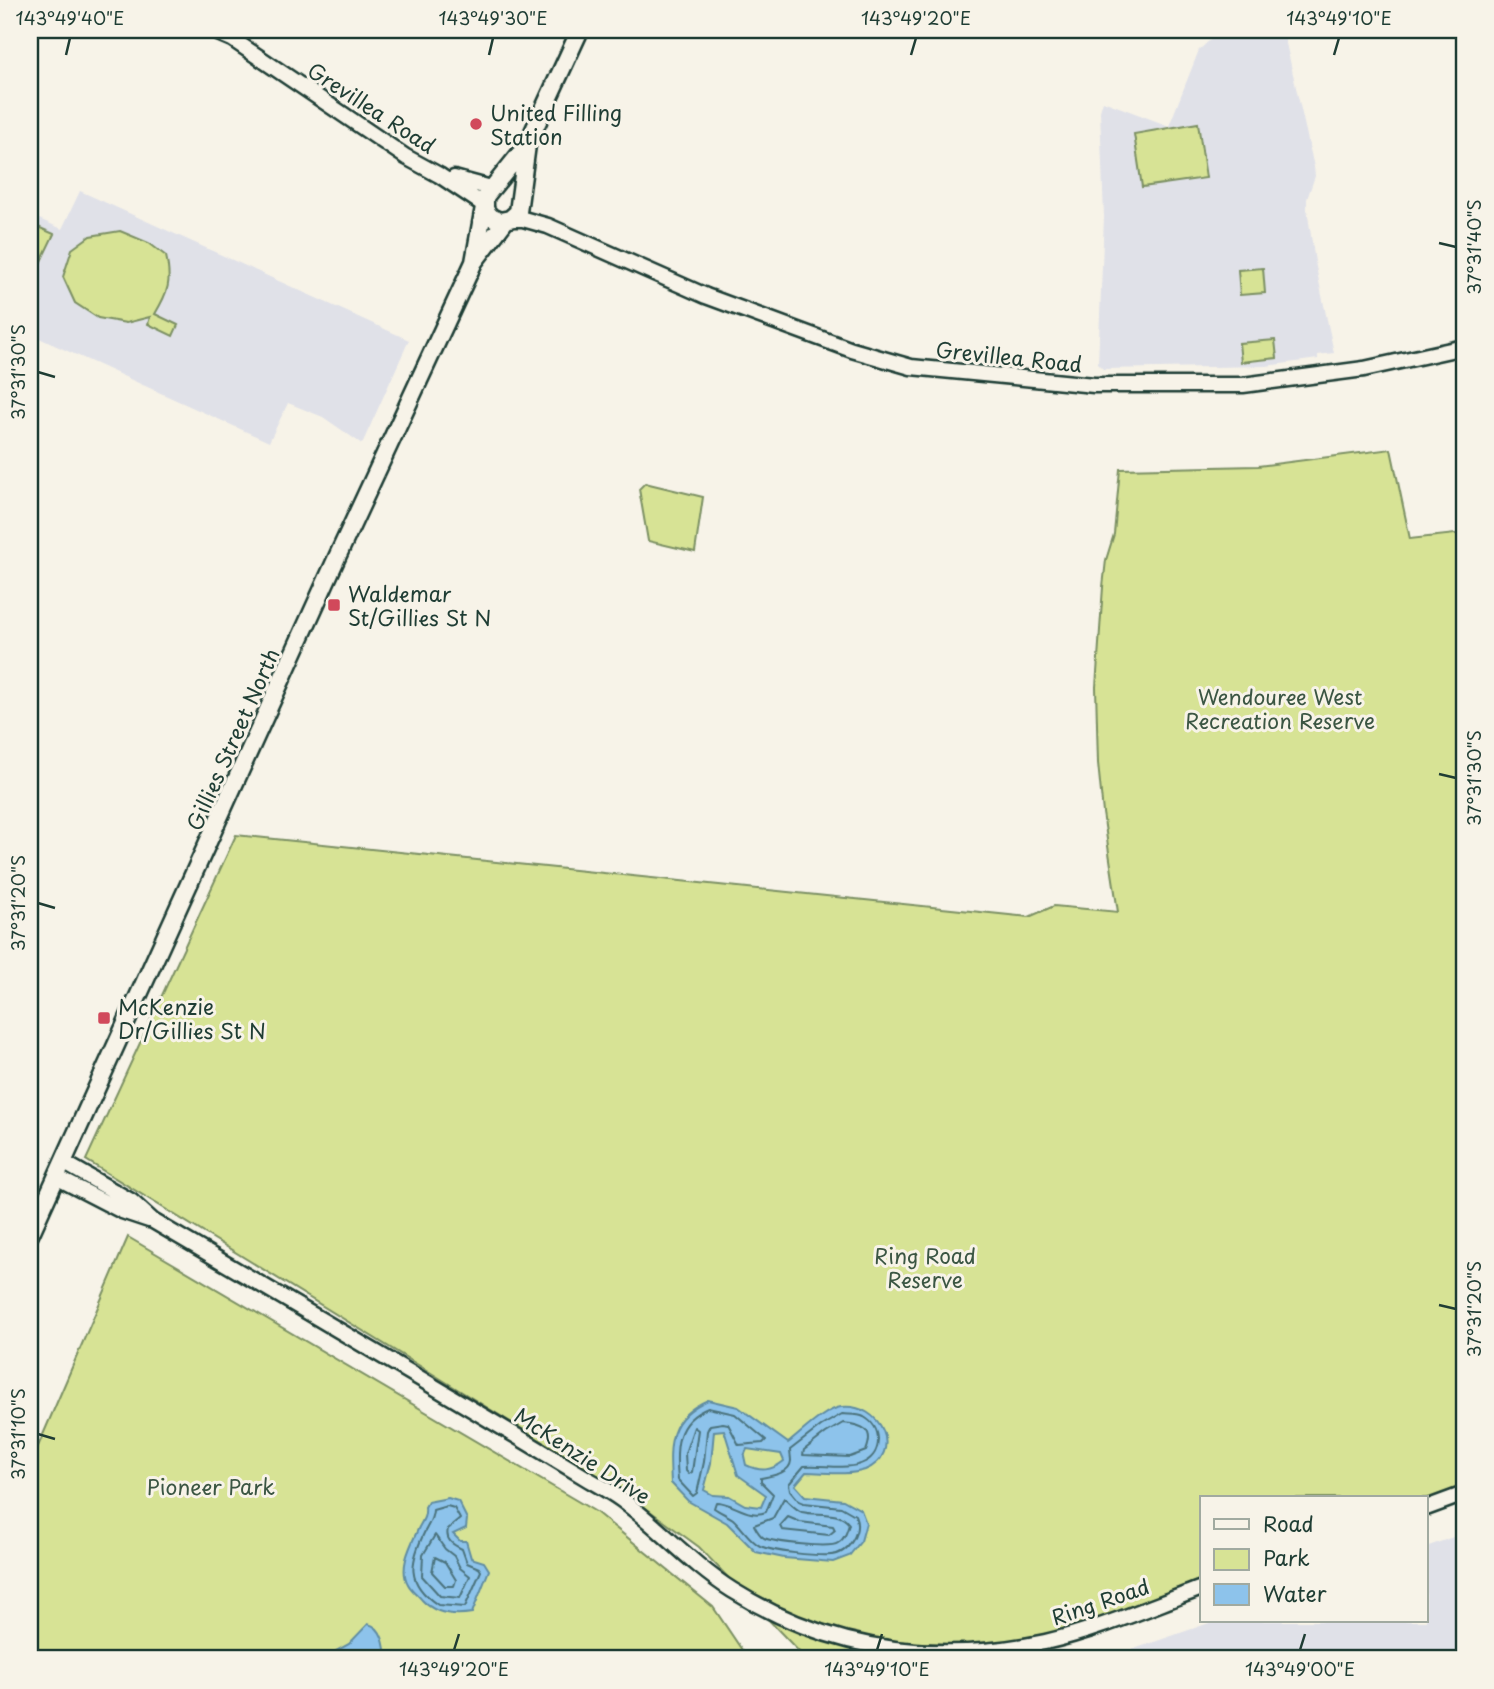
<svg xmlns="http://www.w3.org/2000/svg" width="1494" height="1689" viewBox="0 0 1494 1689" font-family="'Playpen Sans',sans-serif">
  <rect width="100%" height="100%" fill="#f7f3e8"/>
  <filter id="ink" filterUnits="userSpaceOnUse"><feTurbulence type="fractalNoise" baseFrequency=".0143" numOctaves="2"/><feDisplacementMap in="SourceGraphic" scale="14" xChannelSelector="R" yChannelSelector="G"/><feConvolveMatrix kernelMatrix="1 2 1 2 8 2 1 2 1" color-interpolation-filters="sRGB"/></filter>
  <g filter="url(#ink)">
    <!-- built -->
    <path fill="#e0e1e8" d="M1221 30H1283L1314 167 1315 176 1307 199V209L1315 262 1334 353 1318 355V359L1266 366 1103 369 1098 364 1104 217 1100 111 1103 101 1169 126 1199 50Z
      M80 191 409 340 362 444 323 417 288 403 269 442 30 334V215L62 229Z
      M1464 1533V1659H1105L1215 1621H1426V1547Z"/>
    <!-- green -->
    <path fill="#d7e395" stroke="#7b9064" stroke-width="2" d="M1198 123 1206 178 1142 187 1134 134Z
      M31 224 54 234 31 282 30 281Z
      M120 231 149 243 166 256C172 282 168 292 155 314L178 325 173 336 148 324 150 317 126 323 98 318 75 303 63 277 72 249 90 236Z
      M1263 268 1265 293 1240 295 1238 270Z
      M1275 340 1277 358 1241 362 1239 343Z
      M1391 449 1410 539 1464 533V1490L1426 1504V1498H1202V1583L980 1659H806L699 1547 624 1492 86 1160 236 835 1029 917 1054 906 1118 912 1103 813 1098 763 1096 687 1103 587 1106 560 1114 534 1120 469 1258 466Z
      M645 483 703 497 695 552 648 541 639 489Z
      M128 1237 596 1512 713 1607 748 1659H30V1465Z"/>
    <!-- water -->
    <path fill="#8dc3eb" stroke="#618da2" stroke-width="2" fill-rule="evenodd" d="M708 1400 738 1407 788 1443C801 1433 825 1409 841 1407 881 1402 905 1454 865 1470 847 1476 825 1472 806 1472L795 1485 805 1496 843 1500 861 1510 866 1523 861 1541 849 1556 833 1562 784 1558 756 1552 727 1523 688 1501 671 1483C669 1444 667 1418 708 1400ZM724 1430 738 1475 766 1495 761 1507 745 1505 729 1496 713 1495 704 1490 711 1463 714 1431ZM747 1449 781 1454 784 1461C771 1471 761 1472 746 1465L744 1456Z
      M448 1498 458 1501 467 1519 466 1528 453 1534 460 1541H466L471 1558 484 1562 489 1570 472 1613C453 1616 435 1614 422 1600 418 1595 411 1590 408 1584 398 1567 412 1543 419 1527 423 1520 426 1516 425 1507L428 1502Z
      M368 1624C383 1627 385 1646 386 1659H337L336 1651 349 1644Z"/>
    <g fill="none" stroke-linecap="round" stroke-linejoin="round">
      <!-- shore -->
      <path stroke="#4b737d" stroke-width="2" d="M708 1408 735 1414 766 1440 763 1443 739 1445 728 1424 723 1423 710 1425 707 1431 704 1462 697 1493 693 1496 678 1480C675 1448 675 1421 708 1408Z
        M842 1414C848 1415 858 1414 864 1417 882 1427 883 1452 865 1462 848 1471 823 1464 804 1466L789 1484 790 1490 799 1501 804 1503 841 1507 855 1515C862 1531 849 1554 831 1555 815 1556 774 1552 760 1546 750 1541 742 1527 733 1519 727 1515 720 1512 714 1508L716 1502C733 1502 748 1519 766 1512L773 1494 761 1482V1478C770 1476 790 1474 791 1461 791 1457 790 1454 790 1450L821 1426Z
        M843 1423C863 1425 875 1429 866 1451L850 1457 803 1455 804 1450 826 1433Z
        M694 1427 698 1430 692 1472 689 1474 686 1471 685 1453Z
        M784 1498C790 1502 794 1509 802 1512 817 1516 839 1510 849 1524 847 1531 845 1539 838 1543 830 1549 774 1542 764 1538 759 1535 756 1529 754 1525L773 1518Z
        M447 1506 454 1508 460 1519 448 1529C445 1540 453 1545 462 1549L467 1563 479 1568 481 1571 465 1607 438 1605C405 1583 410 1562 425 1531 429 1524 433 1518 433 1510Z
        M788 1517 800 1522 833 1526 835 1530 829 1535 782 1530 780 1526Z
        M435 1535 445 1549 454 1556 460 1568 470 1576 460 1598 440 1596 422 1576 423 1555Z
        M435 1557 445 1562 456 1580 454 1586H445L432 1572Z"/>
      <defs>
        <path id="tertiary" d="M211 30 232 39 406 157 439 175 484 205
          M454 178 491 188
          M510 219H523L548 226 706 296 852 350 911 367 1094 385H1243L1364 369 1464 347
          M63 1162 131 1201 153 1221C298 1306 443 1391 586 1478 598 1485 611 1492 622 1500 660 1528 691 1564 732 1590 828 1650 934 1665 1045 1642 1098 1630 1150 1607 1202 1588
          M56 1177 122 1211 149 1220
          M1426 1508 1464 1494"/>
        <path id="secondary" d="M527 145 518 212 510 219 500 221 491 217 485 210V197L527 145 580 30
          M474 262 484 207
          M30 1235 338 555 474 262 506 220"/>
      </defs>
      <!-- tertiary casing -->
      <use href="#tertiary" stroke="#1f3d34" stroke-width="19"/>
      <!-- secondary casing -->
      <use href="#secondary" stroke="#1f3d34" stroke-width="21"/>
      <!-- tertiary -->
      <use href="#tertiary" stroke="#f7f3e8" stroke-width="14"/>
      <!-- secondary -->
      <use href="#secondary" stroke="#f7f3e8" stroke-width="16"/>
    </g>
  </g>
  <!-- ticks -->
  <path fill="none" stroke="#1f3d34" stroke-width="2.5" d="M66 55 70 38M489 55 493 38M911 55 916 38M1334 55 1339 38M1439 243 1456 247M38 372 55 377M1439 774 1456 778M38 903 55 908M1439 1305 1456 1309M38 1434 55 1439M454 1650 459 1634M877 1650 882 1634M1300 1650 1305 1634"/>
  <!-- markers -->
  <g fill="#d1495b" stroke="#f7f3e8" stroke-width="2.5">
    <circle cx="476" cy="124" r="7"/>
    <rect x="327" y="598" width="14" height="14" rx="3.5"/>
    <rect x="97" y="1011" width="14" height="14" rx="3.5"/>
  </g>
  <g text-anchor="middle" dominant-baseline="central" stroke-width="6" stroke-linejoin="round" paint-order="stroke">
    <!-- street labels -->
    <g font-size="21" fill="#1f3d34" stroke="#f7f3e8">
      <text transform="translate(372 107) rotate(33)">Grevillea Road</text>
      <text transform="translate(1009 356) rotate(6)">Grevillea Road</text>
      <text transform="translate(232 739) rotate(-66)">Gillies Street North</text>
      <text transform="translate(583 1455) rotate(33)">McKenzie Drive</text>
      <text transform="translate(1100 1601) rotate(-19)">Ring Road</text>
    </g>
    <!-- poi labels -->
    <g font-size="21" fill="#1f3d34" stroke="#f7f3e8" text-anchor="start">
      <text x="490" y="112">United Filling<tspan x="490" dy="24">Station</tspan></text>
      <text x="348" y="593">Waldemar<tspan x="348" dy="24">St/Gillies St N</tspan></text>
      <text x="118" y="1006">McKenzie<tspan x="118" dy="24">Dr/Gillies St N</tspan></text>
    </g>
    <!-- park labels -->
    <g font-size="21" fill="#3b5643" stroke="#f7f3e8">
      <text x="1280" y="696">Wendouree West<tspan x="1280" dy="24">Recreation Reserve</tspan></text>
      <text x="925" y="1255">Ring Road<tspan x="925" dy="24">Reserve</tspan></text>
      <text x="211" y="1486">Pioneer Park</text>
    </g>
  </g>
  <!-- margin -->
  <rect width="1494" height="1689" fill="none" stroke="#f7f3e8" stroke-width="77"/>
  <!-- legend -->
  <rect x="1200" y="1496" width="228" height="126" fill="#f7f3e8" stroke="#a1aaa0" stroke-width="2"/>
  <rect x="1214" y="1519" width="35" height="10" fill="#f7f3e8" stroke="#a1aaa0" stroke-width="2"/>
  <text x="1263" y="1532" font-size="21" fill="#1f3d34">Road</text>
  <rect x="1214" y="1549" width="35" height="21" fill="#d7e395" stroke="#a1aaa0" stroke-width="2"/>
  <text x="1263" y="1566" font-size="21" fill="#1f3d34">Park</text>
  <rect x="1214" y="1584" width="35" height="21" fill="#8dc3eb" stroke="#a1aaa0" stroke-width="2"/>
  <text x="1263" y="1602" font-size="21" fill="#1f3d34">Water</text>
  <rect x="38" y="38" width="1418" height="1612" fill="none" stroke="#1f3d34" stroke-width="2.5"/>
  <g font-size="18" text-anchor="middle" fill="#1f3d34">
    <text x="70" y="25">143°49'40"E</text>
    <text x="493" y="25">143°49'30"E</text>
    <text x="916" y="25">143°49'20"E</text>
    <text x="1339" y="25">143°49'10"E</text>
    <text transform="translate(1475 247) rotate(-90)" y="6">37°31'40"S</text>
    <text transform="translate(19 372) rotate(-90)" y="6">37°31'30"S</text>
    <text transform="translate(1475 778) rotate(-90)" y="6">37°31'30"S</text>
    <text transform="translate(19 903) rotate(-90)" y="6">37°31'20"S</text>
    <text transform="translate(1475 1309) rotate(-90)" y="6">37°31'20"S</text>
    <text transform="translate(19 1434) rotate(-90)" y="6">37°31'10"S</text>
    <text x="454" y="1676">143°49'20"E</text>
    <text x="877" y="1676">143°49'10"E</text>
    <text x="1300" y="1676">143°49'00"E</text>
  </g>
</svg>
